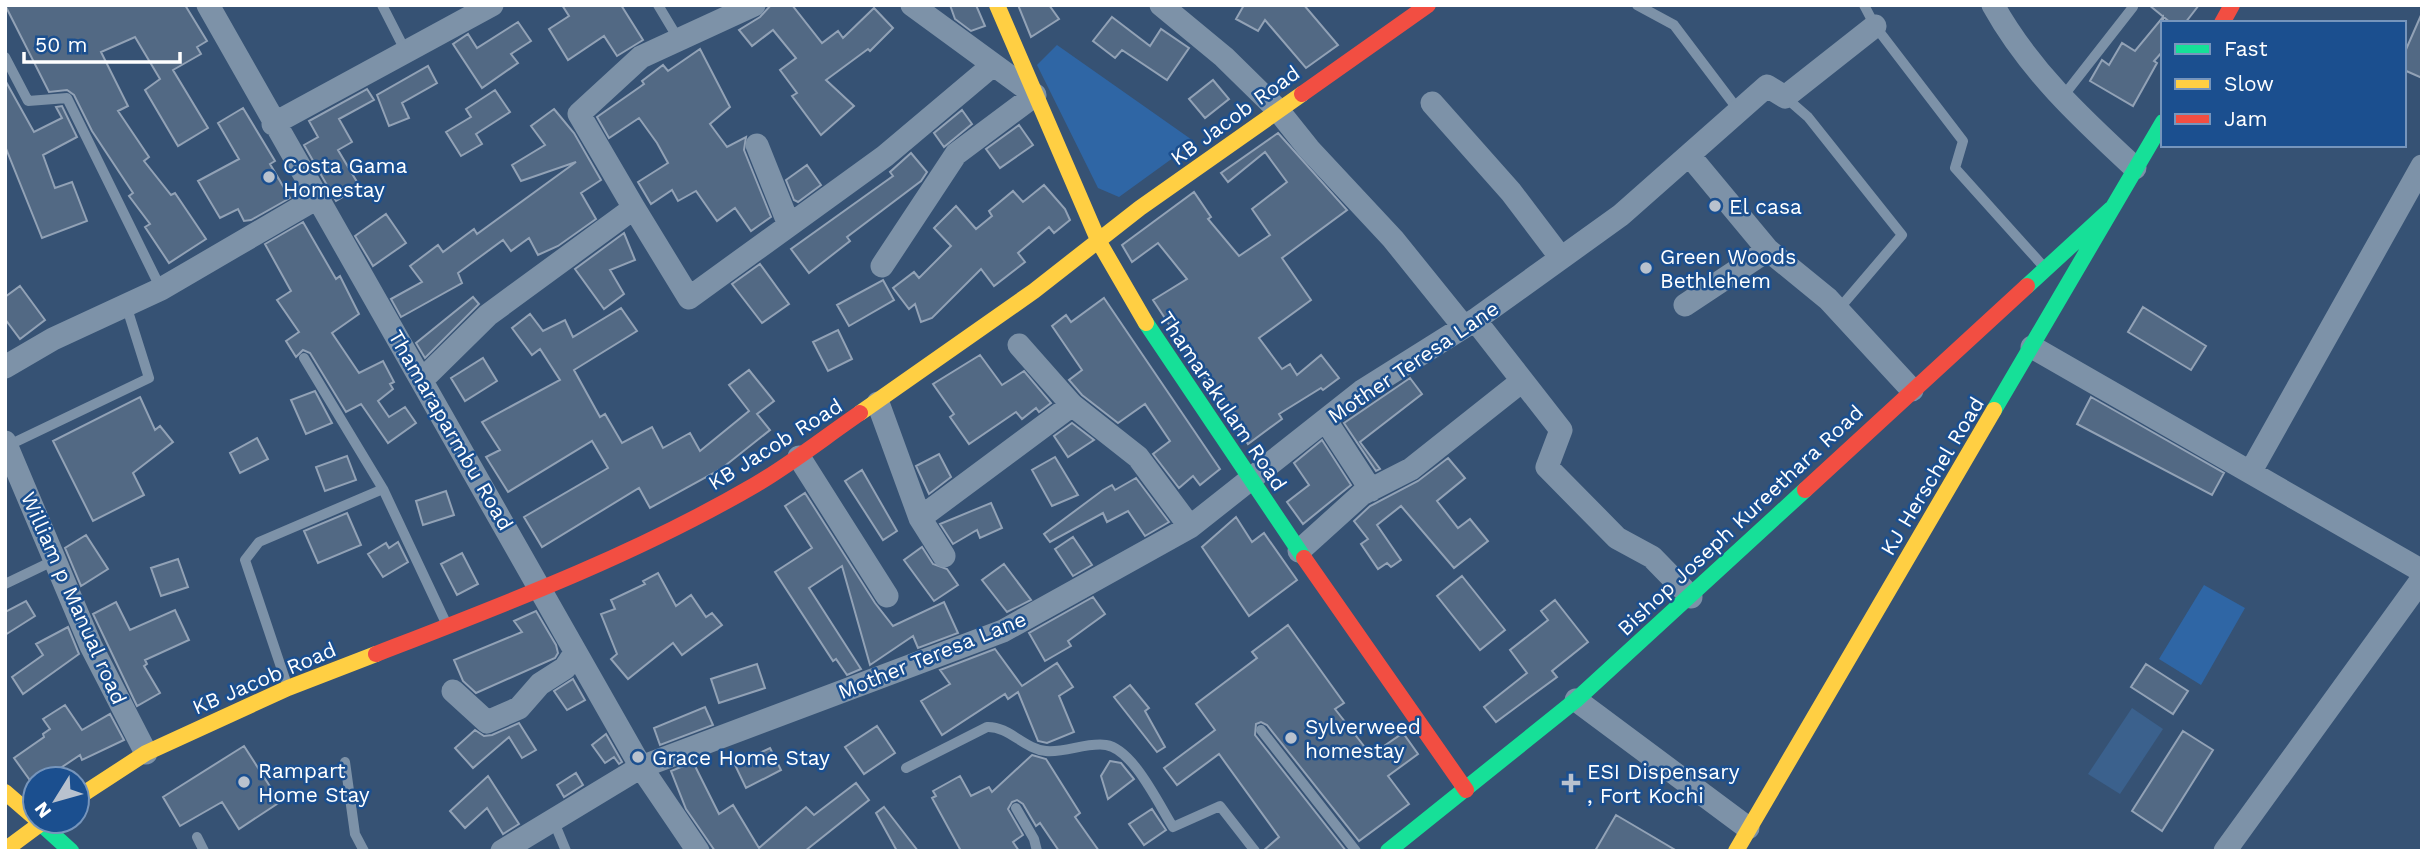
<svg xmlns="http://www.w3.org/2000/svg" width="2427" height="856" viewBox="0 0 2427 856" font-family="'Work Sans',sans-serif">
  <rect width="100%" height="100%" fill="#365274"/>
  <!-- green -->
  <path fill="#2f66a5" d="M1057 45 1195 142 1119 197 1098 188 1037 65Z
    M2204 585 2245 608 2201 685 2159 659Z"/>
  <!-- water -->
  <path fill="#3b618d" d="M2132 708 2163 729 2120 794 2088 774Z"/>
  <!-- building -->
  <path fill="#526984" stroke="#92a2b6" stroke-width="2" d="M5 5H185L207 41 197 47 201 54 173 70 208 128 178 146 145 90 160 79 135 37 101 52 128 106 118 111 149 157 144 161 171 195 175 193 206 239 169 263 145 227 150 224 129 196 133 193 92 131 74 95 67 90 49 92Z
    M562 5H621L643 40 617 56 604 36 568 60 549 29 569 16Z
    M771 5H792L822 43 838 31 843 38 874 8 893 28 870 51 868 49 826 80 854 106 821 135 792 96 797 93 780 70 796 58 773 30 752 46 739 30 760 17Z
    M950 5H976L985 26 971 31 955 19Z
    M1018 5H1049L1059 19 1031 37Z
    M1244 5H1304L1338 45 1306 68 1265 20 1258 31 1236 19Z
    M2149 5H2199L2185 23H2171Z
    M2422 13V78L2404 70V54Z
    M1112 17 1150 46 1161 29 1189 48 1167 80 1122 50 1115 58 1093 41Z
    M2163 17V51L2154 61 2157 63 2133 106 2090 81 2102 60 2109 65 2122 43 2135 51Z
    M518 22 531 41 511 54 518 63 482 88 453 44 468 34 477 48Z
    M700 49 730 107 710 124 727 147 746 137 744 150 771 217 751 231 735 208 717 221 696 191 678 201 672 190 651 204 638 182 668 163 657 143 639 118 609 138 597 117 644 84 642 81 663 65 668 71Z
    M428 66 437 83 402 103 409 118 389 126 377 95Z
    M5 80 34 132 62 118 56 107 62 106 77 137 43 155 55 188 72 182 87 221 42 238 5 146Z
    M1213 80 1229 99 1205 118 1189 99Z
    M367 89 374 100 339 119 352 142 338 150 360 187 336 201 304 145 318 137 309 121Z
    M495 90 510 112 476 134 482 144 461 156 446 132 471 117 466 109Z
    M243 108 275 161 270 164 290 198 251 220 244 221 238 209 220 218 198 181 239 159 218 123Z
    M554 109 574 133 601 180 581 193 596 219 558 246 538 255 529 238 511 251 503 240 458 273 462 283 401 317 391 299 422 282 410 266 438 245 443 252 474 229 477 234 576 162 521 181 512 165 545 145 531 126Z
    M962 110 972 124 944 147 934 133Z
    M1019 125 1033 145 1000 168 986 149Z
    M1278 133 1347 210 1282 258 1311 300 1259 338 1282 369 1290 364 1297 375 1321 355 1339 378 1323 390 1321 388 1279 414 1282 419 1248 444 1153 300 1187 279 1158 243 1132 262 1122 245 1194 192 1211 217 1208 219 1239 256 1270 235 1252 209 1287 182 1265 152 1228 182 1221 173Z
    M911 153 927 172 921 181 847 237 850 241 809 273 791 249 893 176 890 172Z
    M807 165 821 185 798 202 794 200 786 180Z
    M1044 185 1065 209 1070 220 1054 233 1049 227 1018 253 1025 262 994 286 981 269 932 318 921 322 915 304 909 309 893 288 914 272 919 278 951 246 934 228 956 206 976 229 992 216 989 211 1013 191 1023 202Z
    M386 214 406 243 373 266 355 236Z
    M303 222 336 279 340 276 359 314 332 333 359 373 383 361 394 382 390 384 393 389 378 401 389 417 405 407 416 423 388 443 361 404 346 412 310 353 303 350 296 357 286 341 299 332 277 300 291 291 265 244Z
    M624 233 635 260 610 270 624 294 604 309 575 269Z
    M760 264 789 304 762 323 732 284Z
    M883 280 894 300 849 326 837 305Z
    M20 286 45 320 20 339 5 319V297Z
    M473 297 479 304 425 358 416 343Z
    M1104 298 1220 469 1200 485 1193 476 1179 488 1153 454 1170 441 1145 404 1118 423 1082 395 1069 380 1082 370 1052 326 1066 315 1071 322Z
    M2143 307 2206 346 2191 370 2128 332Z
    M621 308 637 331 574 370 600 417 605 414 622 443 652 427 663 448 690 433 700 451 749 411 729 385 749 370 774 401 757 414 770 430 721 469 650 508 639 488 542 547 524 517 608 468 592 441 508 492 486 457 500 450 482 422 560 380 540 349 532 355 512 328 530 314 543 331 565 320 573 337Z
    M838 330 852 359 828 371 813 342Z
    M980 355 1002 385 1024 371 1051 403 1039 412 1036 408 1022 419 1016 412 969 444 950 417 954 414 933 384Z
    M483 358 497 381 465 401 451 378Z
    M1410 378 1422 394 1360 442 1380 469 1376 471 1344 423Z
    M315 391 332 423 306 434 291 400Z
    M140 397 155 430 160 426 173 442 133 473 144 495 93 521 53 441Z
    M2091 397 2224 473 2212 495 2077 424Z
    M1072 423 1094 440 1068 457 1054 436Z
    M257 438 268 459 240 473 230 453Z
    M1322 440 1351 485 1303 524 1287 502 1309 485 1294 463Z
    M939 454 951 477 929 494 916 466Z
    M347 456 356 480 325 491 316 467Z
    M1055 457 1078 495 1052 506 1032 470Z
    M1448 458 1465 478 1437 501 1458 528 1470 519 1488 541 1454 568 1401 506 1377 525 1401 560 1391 567 1387 563 1378 569 1361 544 1368 539 1354 521 1370 506 1418 481Z
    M862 470 897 531 883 540 845 481Z
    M1136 478 1169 522 1145 536 1128 511 1107 522 1103 513 1050 542 1044 534 1103 490 1112 485 1115 490Z
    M446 491 454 515 423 525 416 501Z
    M805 493 875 603 893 626 944 602 958 633 918 648 913 636 870 665 842 566 809 588 861 669 847 675 836 659 833 661 775 572 812 548 785 506Z
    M991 503 1002 528 980 538 977 530 953 544 940 524Z
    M347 513 361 545 318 563 304 531Z
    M1236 517 1252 542 1264 533 1297 580 1249 616 1202 547Z
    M86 535 108 569 81 586 65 548Z
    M1073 537 1092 565 1073 576 1055 549Z
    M398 542 408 562 383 577 368 554 386 543 389 548Z
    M922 547 933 564 947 569 958 585 934 601 904 560Z
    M462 553 478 584 457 595 441 564Z
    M178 559 188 587 161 596 151 568Z
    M1004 564 1031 600 1007 612 982 580Z
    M658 573 676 606 691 595 706 617 712 613 722 625 682 655 673 643 628 679 611 659 617 654 601 614 615 609 611 600 645 584 643 581Z
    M1462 576 1505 630 1480 650 1437 596Z
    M1093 597 1105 614 1068 641 1071 646 1045 661 1029 633Z
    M1555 600 1588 642 1552 671 1557 677 1496 722 1484 707 1527 673 1510 650 1548 620 1541 611Z
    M26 601 35 616 5 635V612Z
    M116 602 130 630 175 610 189 640 145 660 147 664 144 666 160 693 137 706 93 614Z
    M536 611 556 645 558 653 555 658 476 693 463 681 454 660 522 632 514 621Z
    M1288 625 1344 703 1335 709 1371 755 1403 733 1418 754 1388 776 1409 804 1359 841 1267 725 1261 722 1256 724 1255 735 1346 851H1263L1279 837 1219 754 1177 785 1164 768 1215 730 1196 704 1257 658 1252 652Z
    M68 627 79 654 23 694 12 677 43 655 36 644Z
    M995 649 1022 686 1057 663 1073 687 1059 696 1074 732 1047 743 1038 741 1018 692 1008 699 1005 694 942 735 921 701 950 684 940 670Z
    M757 664 765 688 719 703 711 679Z
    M2146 664 2188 691 2173 714 2131 687Z
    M573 679 585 700 567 710 554 691Z
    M1130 685 1149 708 1145 711 1165 747 1157 752 1114 697Z
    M65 705 82 730 110 714 124 740 82 760 80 755 44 779H35L34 786 14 758 44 737 43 734 50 729 43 719Z
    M705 707 713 725 660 745 654 728Z
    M519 723 536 750 522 758 509 737 473 768 455 748 475 730 484 736 492 735Z
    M877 726 895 753 864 774 845 747Z
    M2183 731 2213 750 2162 831 2132 811Z
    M606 734 622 762 619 764 614 757 605 763 592 745Z
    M244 746 280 802 239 829 222 802 180 826 163 797Z
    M770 748 781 770 746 788 735 765Z
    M1032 755 1046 759 1080 813 1075 817 1099 851H1059L1040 823 1036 826 1023 804 1017 800 1012 802 1008 809 1023 835 1013 842 1019 851H961L932 798 936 796 933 791 960 776 971 796 989 787 992 792Z
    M1110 761 1121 763 1134 779 1108 799 1101 776Z
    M693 762 719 814 733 805 759 848 806 807 814 815 856 783 869 800 805 851H715L686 809 671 771Z
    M576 773 583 785 564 797 557 785Z
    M488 776 519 824 503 834 487 808 465 828 450 811Z
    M884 807 918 851H897L876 813Z
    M1152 809 1166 830 1144 845 1129 824Z
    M1616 815 1677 851H1595Z"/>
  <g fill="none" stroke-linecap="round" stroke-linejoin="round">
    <!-- lane -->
    <path stroke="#7d92a8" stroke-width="10" d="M382 5 406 52
      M658 5 679 40
      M1637 5 1674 25 1739 111
      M1864 5 1875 26 1963 141 1955 168 2044 267
      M5 57 28 101 67 98 161 289
      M1785 97 1808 117 1902 235 1838 310
      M2061 99 2133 7
      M304 358 383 489 446 623
      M7 446 149 378 126 305
      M5 584 55 560
      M287 685 245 560 259 542 383 489
      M1261 730 1356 851
      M345 762 355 834 364 851
      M906 768 987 727C1009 726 1024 749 1046 751 1065 753 1087 742 1106 745 1133 749 1159 805 1173 827L1220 806 1255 851
      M1016 808 1034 839 1037 851
      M554 822 566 851
      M197 837 204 851"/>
    <!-- street -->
    <path stroke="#7d92a8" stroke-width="23" d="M208 5 641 767 698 851
      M1161 5 1224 57 1277 109 1309 149 1393 239 1464 327
      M1993 5C2029 70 2081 118 2135 168
      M1432 103 1511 192 1561 258
      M273 124 492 5
      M757 145 789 225
      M1689 155 1768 250 1828 299 1912 390
      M634 208 689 298 885 156 993 65
      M882 266 956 154 1035 95 912 5
      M1685 305 1768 250
      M1475 320 1561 430 1547 467 1617 538 1652 557 1691 597
      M1019 345 1072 405 1138 457 1190 527
      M2032 347 2422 571
      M5 367 53 339 161 289 317 198
      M423 379 488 315 634 208 579 114 641 57 754 5
      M878 403 920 518 944 556
      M1326 421 1371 490
      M5 442 91 646 146 753
      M799 457 887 596
      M2251 471 2422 166
      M920 518 1072 405
      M1299 551 1362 494 1411 469 1522 381
      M453 691 487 722 519 708 540 684 565 668 575 653
      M1576 700 1748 828
      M502 851 641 767 1003 631 1190 527 1362 391 1475 320 1621 215 1767 86 1785 97 1875 26
      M2225 851 2422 579"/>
    <!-- fast -->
    <path stroke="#16e098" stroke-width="16" d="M2027 286 2111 209
      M1146 323 1304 558
      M1994 410 2163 122
      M38 821 71 851
      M1388 851 1576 700 1805 490"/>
    <!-- slow -->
    <path stroke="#ffcf43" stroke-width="16" d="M997 5 1099 242 1146 323
      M860 413 1034 291 1140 208 1302 94
      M5 792 35 818
      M77 798 146 753 288 688 376 654
      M5 850 44 821
      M1736 851 1994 410"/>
    <!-- jam -->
    <path stroke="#f24e42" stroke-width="16" d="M2222 23 2232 5
      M1302 94 1428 5
      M1805 490 2027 286
      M1304 558 1466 790
      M376 654C505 604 635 555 755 485 791 464 825 437 860 413"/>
  </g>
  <!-- markers -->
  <g fill="#b9c2ce" stroke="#1b4f8f" stroke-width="2.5">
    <circle cx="269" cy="177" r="7"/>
    <circle cx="1715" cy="206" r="7"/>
    <circle cx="1646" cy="268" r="7"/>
    <circle cx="1291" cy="738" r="7"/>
    <circle cx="638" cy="757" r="7"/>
    <circle cx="244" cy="782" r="7"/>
    <path d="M1567.5 772.5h7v7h7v7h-7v7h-7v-7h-7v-7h7z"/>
  </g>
  <g text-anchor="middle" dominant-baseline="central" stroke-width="5" stroke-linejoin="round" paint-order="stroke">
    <!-- street labels -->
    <g font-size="21" fill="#fff" stroke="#1b4f8f">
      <text transform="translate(1235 115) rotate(-36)">KB Jacob Road</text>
      <text transform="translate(1413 362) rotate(-34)">Mother Teresa Lane</text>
      <text transform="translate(1223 401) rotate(56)">Thamarakulam Road</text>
      <text transform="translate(451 430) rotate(60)">Thamaraparmbu Road</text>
      <text transform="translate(775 444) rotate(-32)">KB Jacob Road</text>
      <text transform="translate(1932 476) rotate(-59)">KJ Herschel Road</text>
      <text transform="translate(1740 520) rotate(-43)">Bishop Joseph Kureethara Road</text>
      <text transform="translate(74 598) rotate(66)">William p Manual road</text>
      <text transform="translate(932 655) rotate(-22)">Mother Teresa Lane</text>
      <text transform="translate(264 678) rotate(-23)">KB Jacob Road</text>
    </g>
    <!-- poi labels -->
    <g font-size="21" fill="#fff" stroke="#1b4f8f" text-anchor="start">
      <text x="283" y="165">Costa Gama<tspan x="283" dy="24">Homestay</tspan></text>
      <text x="1729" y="206">El casa</text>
      <text x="1660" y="256">Green Woods<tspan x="1660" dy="24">Bethlehem</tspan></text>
      <text x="1305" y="726">Sylverweed<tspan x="1305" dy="24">homestay</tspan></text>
      <text x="652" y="757">Grace Home Stay</text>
      <text x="258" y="770">Rampart<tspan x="258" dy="24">Home Stay</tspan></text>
      <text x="1587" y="771">ESI Dispensary<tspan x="1587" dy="24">, Fort Kochi</tspan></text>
    </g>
  </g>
  <!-- border -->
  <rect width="2427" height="856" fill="none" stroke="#ffffff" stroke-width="14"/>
  <!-- legend -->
  <rect x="2161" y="21" width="245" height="126" fill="#1b4f8f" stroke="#7695bc" stroke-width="2"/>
  <rect x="2175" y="44" width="35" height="10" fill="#16e098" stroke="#7695bc" stroke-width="2"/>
  <text x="2224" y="56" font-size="21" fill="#ffffff">Fast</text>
  <rect x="2175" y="79" width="35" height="10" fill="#ffcf43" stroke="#7695bc" stroke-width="2"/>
  <text x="2224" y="91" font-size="21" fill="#ffffff">Slow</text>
  <rect x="2175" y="114" width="35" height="10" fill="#f24e42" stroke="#7695bc" stroke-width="2"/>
  <text x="2224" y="126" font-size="21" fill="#ffffff">Jam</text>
  <!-- north arrow -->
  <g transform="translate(56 800) rotate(233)"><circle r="33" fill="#1b4f8f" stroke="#7695bc" stroke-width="2"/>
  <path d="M0-5L12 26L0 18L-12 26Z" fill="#b9c2ce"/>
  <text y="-10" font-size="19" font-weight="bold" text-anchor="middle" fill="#ffffff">N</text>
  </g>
  <!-- scale -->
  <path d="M24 52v10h156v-10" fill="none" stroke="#ffffff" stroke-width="3.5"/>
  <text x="35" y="52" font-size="21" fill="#ffffff" stroke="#1b4f8f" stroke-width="5" paint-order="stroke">50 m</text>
</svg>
